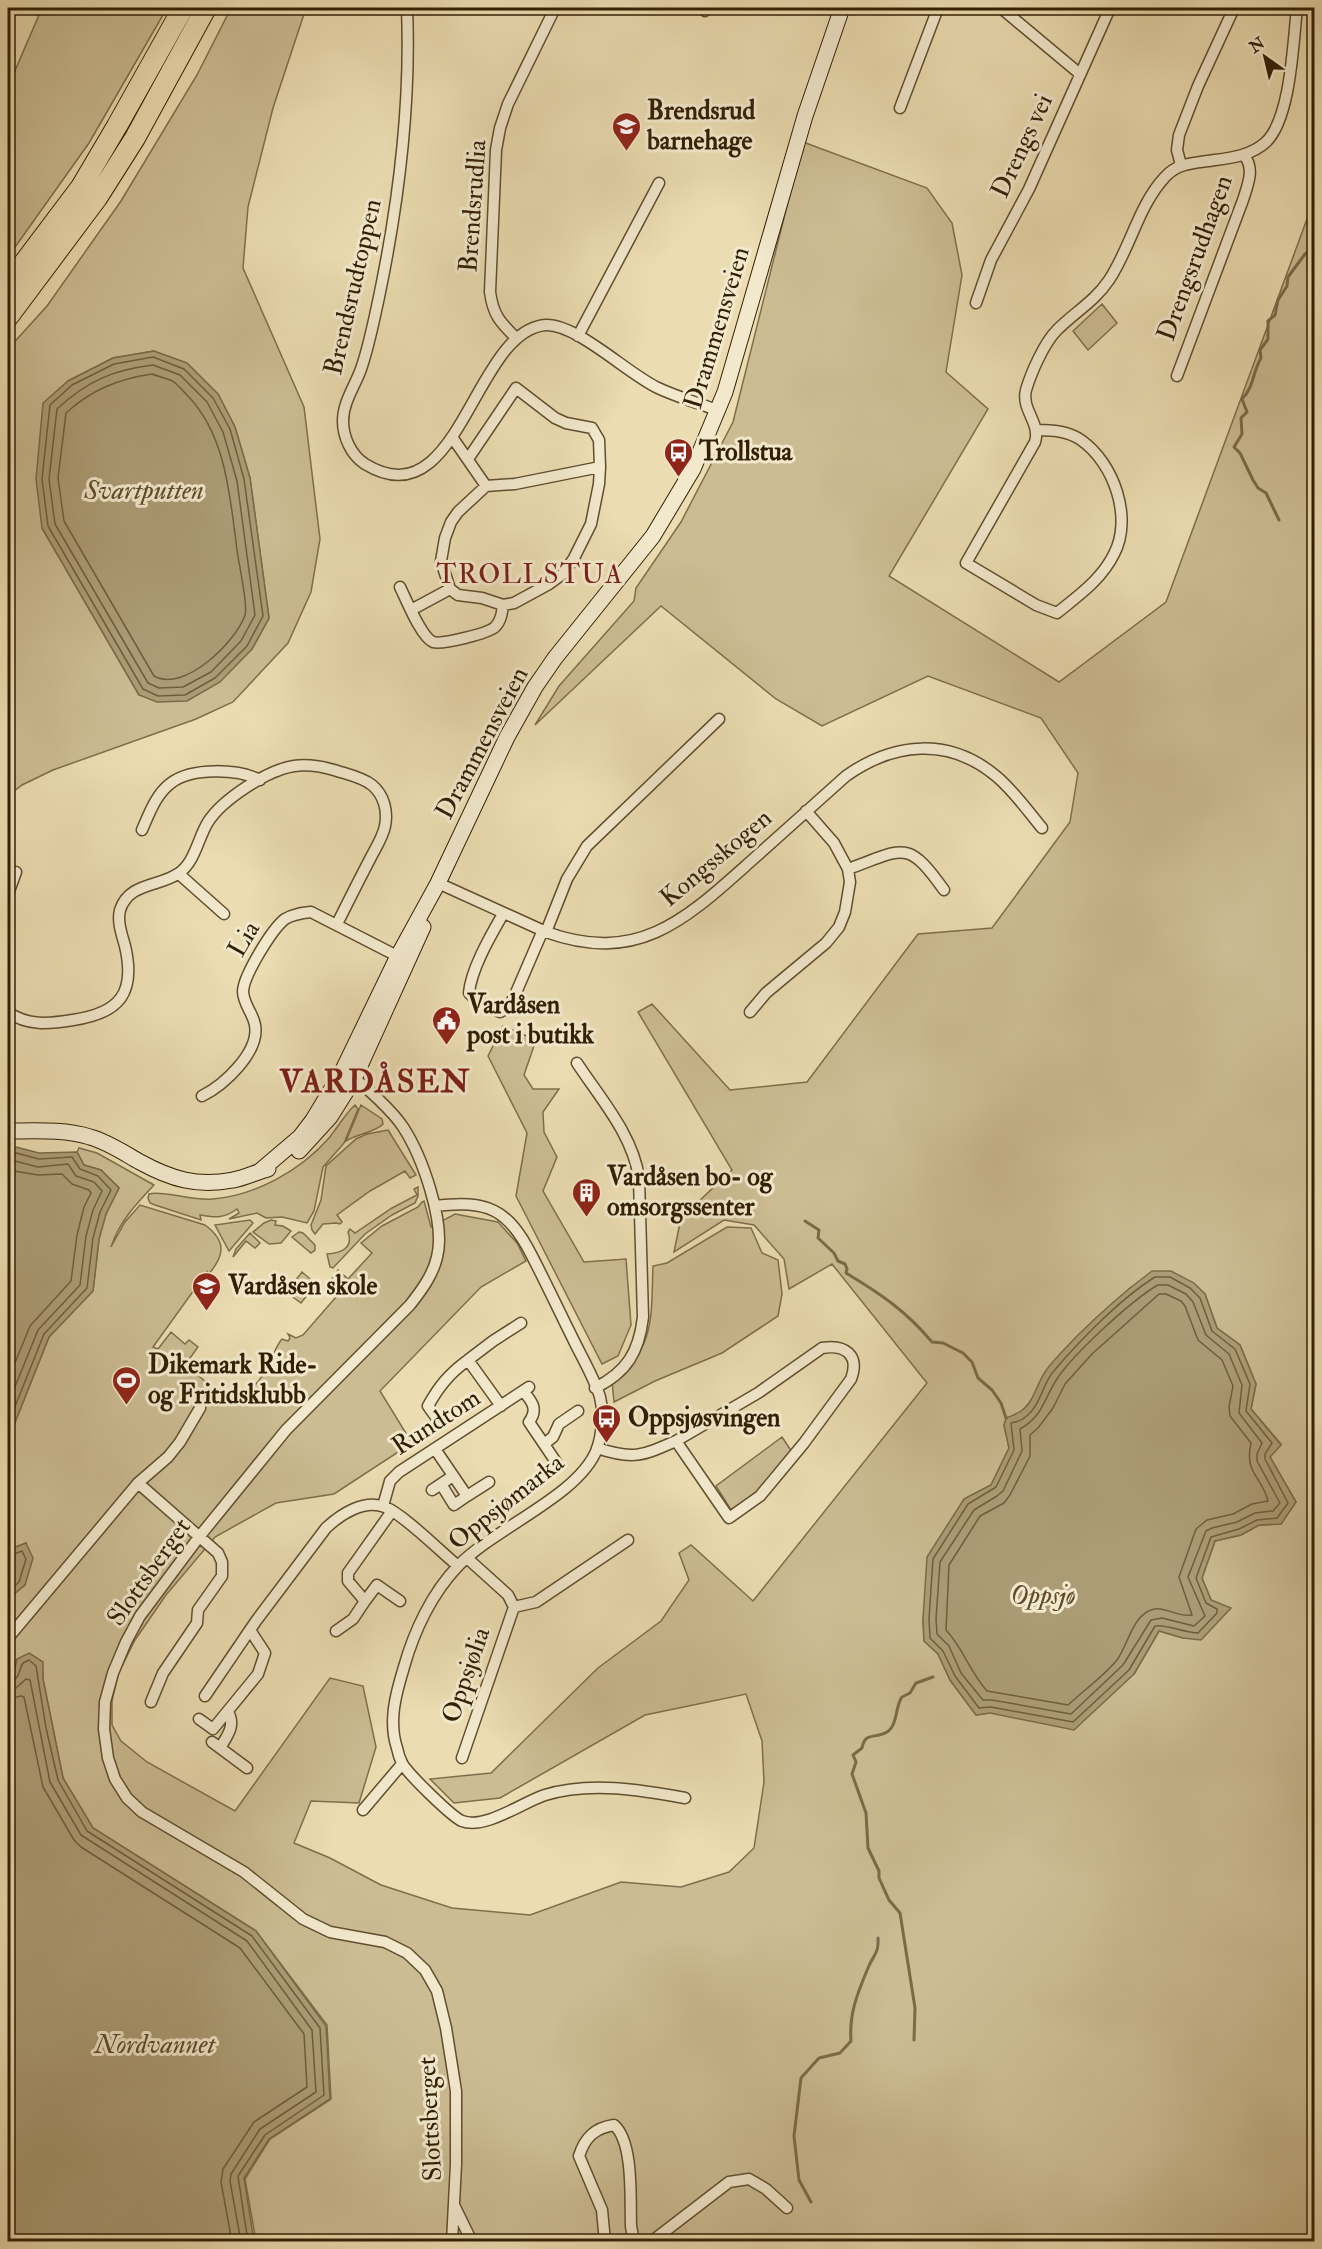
<svg xmlns="http://www.w3.org/2000/svg" width="1322" height="2249" viewBox="0 0 1322 2249" font-family="'IM FELL Double Pica',serif">
  <rect width="100%" height="100%" fill="#ebdcb1"/>
  <filter id="stains"><feTurbulence type="fractalNoise" baseFrequency=".00333" numOctaves="4"/><feColorMatrix values="0 0 0 0 .2 0 0 0 0 .09 0 0 0 0 .02 0 0 0 .5 -.17"/></filter>
  <radialGradient id="worn" r=".72"><stop offset=".6" stop-color="#630" stop-opacity="0"/><stop offset="1" stop-color="#630" stop-opacity=".3"/></radialGradient>
  <!-- green -->
  <path fill="#ccbc93" stroke="#7f6e4b" stroke-width="1.5" fill-rule="evenodd" d="M42 8H167L89 143 8 257V87Z
    M231 8H306L273 108 248 207 243 268 304 407 320 539 311 592 288 643 233 702 196 719 53 770 22 785 8 796V349L47 306 121 201 197 75ZM154 351 218 394 235 427 250 478 269 618 252 649 236 664 139 695 42 528 68 381 113 358Z
    M803 142 927 188 952 223 962 275 946 372 988 409 889 576 1059 682 1166 602 1314 200V2241H256L245 2179 270 2139 331 2099 327 2025 256 1931 93 1828 63 1778 43 1679 42 1662 14 1672 8 1678V1599L25 1585 26 1543 8 1550V1440L49 1337 93 1291 99 1239 106 1214 119 1188 101 1170 84 1165 77 1152 79 1148 97 1153 154 1185C136 1204 119 1222 111 1247L125 1222 140 1205 205 1225C228 1242 224 1257 207 1276V1272L153 1347 158 1349 171 1332 185 1344 189 1340 198 1347 180 1372 184 1375 190 1369 211 1386 209 1392 216 1398 213 1402 217 1406C243 1401 259 1385 271 1361 274 1353 276 1346 282 1339L288 1341 290 1338 288 1334 296 1338 303 1335 343 1289 332 1279 338 1270 348 1279 372 1253 361 1243 382 1226 418 1207 422 1202 424 1201 431 1227 455 1214 498 1222 517 1243 526 1261 481 1287 380 1391 412 1443 334 1494 276 1503 215 1537 166 1595 135 1640 118 1674 112 1701V1725L121 1741 147 1762 235 1811 330 1678 363 1686 376 1747 359 1803 311 1801 294 1843 330 1858 381 1885 452 1908 530 1915 621 1882 681 1887 729 1872 754 1848 764 1782 762 1741 746 1694 645 1715 500 1798 454 1803 430 1779 491 1773 598 1668 661 1621 689 1580 679 1553 691 1545 753 1601 927 1383 832 1264 789 1289 784 1259 754 1225 724 1220 674 1252 681 1218 732 1170 638 1012 652 1004 730 1090 807 1082 918 934 992 928 1070 822 1078 773 1041 718 928 676 822 726 776 699 661 606 535 725 559 686 634 601 636 588 681 522 733 422ZM1131 1287 1205 1294 1217 1328 1240 1345 1256 1384 1251 1409 1281 1444 1270 1457 1296 1502 1281 1524 1259 1525 1241 1535 1215 1541 1202 1578 1211 1600 1230 1609 1183 1638 1159 1631 1134 1674 990 1713 976 1715 950 1680 938 1654 924 1641 923 1619 964 1499 991 1485 1009 1448 1004 1425 1021 1413 1035 1395 1046 1371 1076 1338Z
    M1102 304 1117 323 1088 350 1073 331Z
    M503 1026 536 1040 524 1075 533 1089H559L543 1112 544 1132 557 1157 543 1191 584 1262 626 1259 631 1325 618 1356 602 1364 516 1196 527 1133 488 1056Z
    M355 1105 358 1109 344 1143 323 1167 314 1211 307 1223 282 1217 266 1218 257 1213 229 1219 239 1213 237 1209C225 1218 216 1218 200 1215L201 1220 155 1205 150 1203 148 1198 149 1194C162 1190 193 1201 213 1199 256 1195 300 1171 329 1138 338 1127 345 1114 355 1105Z
    M361 1105 382 1119 383 1124C376 1132 357 1134 346 1141Z
    M388 1130 416 1175 410 1178 405 1171 370 1191 337 1215 342 1222 340 1224 336 1223 323 1224 315 1234 312 1230 311 1225 321 1200 326 1166 356 1139 367 1134Z
    M418 1187V1196L415 1203 392 1215 365 1234 333 1268 330 1267 327 1254C340 1253 354 1249 348 1232L350 1229 355 1233 392 1208 417 1195 414 1189Z
    M250 1220 253 1223 229 1251 215 1225Z
    M271 1220 276 1221 275 1225 283 1226 291 1231 281 1243 269 1244 253 1232 264 1223Z
    M727 1227 751 1228 762 1253 778 1260 782 1294 778 1316 722 1353 655 1381 614 1402 612 1381C656 1349 651 1315 653 1266L667 1263Z
    M299 1232 303 1233 315 1245V1250L311 1253 292 1237Z
    M250 1233 260 1243 255 1248 246 1241 233 1257 236 1249Z
    M302 1272 316 1284 301 1303 286 1292Z
    M782 1437 792 1452 756 1494 731 1510 716 1486Z"/>
  <!-- water -->
  <path fill="#ac9c76" stroke="#7b6a48" stroke-width="1.5" d="M154 351 187 363 218 394 235 427 250 478 269 618 252 649 220 682 187 701 157 702 139 695 42 528 36 479 43 403 68 381 113 358Z
    M16 1147 39 1153 77 1152 84 1165 101 1170 119 1188 106 1214 99 1239 93 1291 49 1337 8 1440V1148Z
    M1152 1271H1171L1194 1283 1205 1294 1217 1328 1240 1345 1256 1384 1251 1409 1281 1445 1270 1457 1296 1502 1281 1524 1259 1525 1241 1535 1215 1541 1202 1578 1211 1600 1231 1608 1201 1640 1183 1638 1159 1631 1134 1674 1074 1730 990 1713 976 1715 950 1680 938 1654 924 1641 923 1619 927 1557 964 1499 991 1485 1009 1448 1004 1425 1006 1418C1035 1409 1031 1394 1045 1372 1053 1360 1066 1348 1076 1337 1099 1314 1125 1291 1152 1271Z
    M26 1543 33 1558 25 1585 8 1599V1550Z
    M29 1653 43 1662V1679L63 1778 93 1828 256 1931 326 2026 330 2099 269 2139 244 2178 254 2241H8V1678L14 1672 17 1659Z"/>
  <g fill="none" stroke-linecap="round" stroke-linejoin="round">
    <!-- shore -->
    <path stroke="#6f5e3c" stroke-width="1.5" d="M153 357 184 369 213 398 230 429 244 479 263 616 247 646 215 678 185 695 158 696 143 689 48 526 42 479 50 405 72 385 114 364Z
      M153 365 180 375 207 402 223 432 237 481 255 615 241 641 211 672 183 687 159 688 148 683 55 524 49 479 57 409C87 381 113 370 153 365Z
      M152 374C159 377 167 378 174 382 178 385 183 391 187 395 228 437 230 501 238 557 240 568 248 607 245 615 236 642 184 693 154 676L64 521 58 478 66 413C91 390 118 379 152 374Z
      M8 1154 16 1153 39 1159 72 1157 80 1169 98 1176 111 1190 100 1212 93 1238 87 1288 44 1334 8 1424
      M8 1161H15L38 1167 68 1164 76 1176 94 1182 102 1191 93 1210 86 1236 80 1285 38 1330 8 1404
      M8 1170 38 1175 62 1174 72 1184 89 1190 91 1193 84 1207 77 1235 71 1281 30 1326 8 1380
      M1155 1277H1170L1190 1288 1200 1298 1212 1331 1235 1349 1250 1384 1246 1411 1272 1443 1265 1454V1459L1288 1503 1277 1518 1257 1520 1239 1529 1211 1537 1196 1578 1206 1603 1217 1609V1613L1198 1633C1185 1633 1166 1624 1155 1626L1129 1670 1073 1722 991 1707 979 1708 955 1676 943 1651 930 1638 929 1619 933 1559 968 1504 996 1487 1014 1450 1011 1423C1015 1422 1021 1421 1024 1418 1040 1408 1042 1385 1053 1372 1080 1340 1120 1299 1155 1277Z
      M1158 1285H1168L1186 1294 1193 1302 1206 1335 1229 1354 1242 1385 1239 1413 1262 1443 1257 1454V1461L1280 1503 1273 1511 1255 1513 1237 1522 1212 1528 1206 1531 1188 1577 1205 1616 1194 1626 1162 1618 1151 1620 1123 1665 1071 1714 992 1700H983L961 1673 949 1646 937 1634 936 1619 940 1562 974 1510 997 1496 1003 1491 1022 1451 1020 1429C1044 1415 1043 1400 1057 1379 1072 1355 1133 1299 1158 1285Z
      M1159 1294H1166L1181 1301 1185 1306 1198 1340 1222 1360 1233 1386 1229 1407 1230 1416 1251 1443C1244 1474 1262 1476 1268 1501L1252 1504 1233 1514 1207 1520 1196 1529 1179 1577 1192 1615C1178 1618 1165 1605 1151 1610 1132 1617 1128 1645 1117 1660 1104 1676 1084 1690 1068 1705L987 1691C970 1672 963 1648 946 1630L949 1565 980 1516 1004 1503 1010 1495 1030 1456V1435L1038 1428 1053 1408 1065 1384 1092 1354Z
      M8 1556 22 1551 26 1559 19 1582 8 1592
      M8 1682C20 1681 18 1671 23 1663L29 1660 36 1666 46 1728 58 1780 87 1831 252 1936 320 2028 324 2095 265 2135 238 2176 248 2242
      M8 1690 16 1688 26 1679 30 1680 50 1782 81 1835 247 1941 312 2030 316 2092 260 2129 231 2174 230 2181 241 2242
      M8 1699 21 1696 24 1697 43 1787 74 1840 81 1847 240 1948 304 2034 307 2087 254 2122 223 2169 221 2182 232 2242"/>
    <!-- stream -->
    <path stroke="#7b6a48" stroke-width="3" d="M1279 520 1266 493 1258 488 1253 480 1240 453 1234 447 1242 434 1241 418 1247 412 1242 399C1254 387 1253 371 1261 358L1260 350 1268 339V321L1275 315 1278 300 1287 286 1288 277 1305 254 1314 246
      M805 1221 819 1230 818 1238 834 1253 838 1261 845 1264 847 1269 846 1273C881 1294 906 1311 932 1342L943 1343 963 1353 972 1362 978 1378 992 1390 1001 1403 1006 1418
      M914 2040 915 2008 900 1913 889 1900 879 1878V1871L868 1848 866 1813 852 1774 856 1762 853 1755 862 1748C865 1731 877 1739 887 1732 898 1725 895 1706 902 1697L910 1693 916 1683 933 1677
      M811 2202 799 2180 794 2136 801 2078 819 2058 840 2053 851 2041C849 2014 857 1994 868 1968 873 1955 879 1954 878 1938"/>
    <!-- street-tunnel -->
    <path stroke="#c6b68e" stroke-width="10" stroke-dasharray="10 5" stroke-linecap="butt" d="M438 1420 444 1429"/>
    <defs>
      <path id="street" d="M407 8C411 105 399 201 379 297 374 320 369 346 361 369 355 386 343 402 343 421 343 437 351 455 365 464 460 522 473 330 546 325 577 324 628 374 658 388 677 397 699 403 719 411
        M1001 8 1080 74
        M705 11 706 8
        M900 108 938 8
        M1181 165 1177 150 1179 135 1198 86 1234 8
        M976 303 991 260 1029 189 1110 8
        M578 336 659 183
        M516 338C500 322 493 315 490 292L496 150 500 128 508 104 555 8
        M1177 376 1243 200C1248 184 1255 169 1244 155
        M1037 430C1052 430 1068 431 1081 440 1114 463 1133 518 1114 554 1101 580 1079 595 1057 613L1036 605 966 563 1035 442C1041 423 1021 410 1026 390 1031 373 1044 343 1057 330 1075 312 1095 301 1109 280 1131 247 1138 206 1165 177 1178 162 1197 163 1215 160 1232 158 1252 155 1266 142 1291 118 1293 42 1297 8
        M452 437 486 486 515 484 600 467 599 484 591 524 574 558 564 573 549 584 514 603 503 605 482 598 458 595 450 589 441 561 445 538 451 522 458 512 486 486
        M468 459 516 388 555 418 566 423 592 428 599 440 600 467
        M400 587C406 599 421 637 433 642 442 645 489 633 495 627 501 621 502 613 503 605
        M411 610 450 589
        M142 830C149 814 156 794 171 783 192 767 238 769 260 780
        M848 869C904 849 907 838 944 890
        M179 874 224 914
        M438 883 546 932 567 879 587 846 719 719
        M8 894 16 872
        M503 914C491 935 471 969 469 993L476 1000 500 1012 508 1008 515 995 543 930
        M546 932C638 965 685 920 750 862 782 833 814 805 846 776 894 742 949 737 996 776 1014 791 1027 810 1042 828
        M8 1012C27 1026 49 1024 73 1020 120 1013 136 993 125 946 122 935 117 922 120 910 129 882 160 887 179 873 195 862 198 838 208 822 222 800 267 770 294 766 308 764 320 766 334 770 346 774 362 777 372 785 384 795 388 811 385 826 383 837 375 849 370 859 359 880 348 902 337 924
        M750 1012 766 993 826 943 839 927 845 912 850 882 848 869 834 843 806 811
        M577 1063C600 1098 633 1135 639 1178L643 1317C639 1352 627 1372 595 1388
        M350 1076C364 1084 394 1113 403 1127 422 1156 446 1223 437 1257 433 1275 421 1291 410 1305L286 1430 199 1537 140 1616 126 1642 113 1673 105 1702 104 1729 108 1758 115 1779 127 1798 142 1812 244 1872 303 1919 330 1932 385 1942 407 1953 425 1970 437 1991 446 2028 456 2091V2164L452 2242
        M202 1096C224 1085 260 1052 255 1025 253 1013 243 1004 243 991 244 975 272 929 285 919 293 914 302 913 311 912L403 959
        M435 1206C487 1200 508 1208 532 1256 547 1285 561 1315 576 1345 584 1361 595 1380 600 1397 604 1413 602 1434 597 1449 579 1496 494 1528 458 1566 432 1593 414 1631 404 1667 396 1693 388 1721 397 1748 398 1753 400 1759 402 1763 407 1773 452 1817 462 1821 485 1830 523 1802 545 1795 590 1781 641 1790 685 1798
        M523 1391C533 1402 538 1410 529 1422L556 1462
        M501 1406 468 1360 493 1341 521 1323
        M438 1420 428 1406C439 1386 450 1373 468 1360
        M544 1444 553 1437 559 1424 578 1411
        M597 1448C633 1460 642 1456 676 1441L729 1518 760 1496 804 1443 851 1379C860 1355 845 1344 822 1348L758 1393 676 1441
        M435 1449 467 1496 454 1505 441 1484
        M138 1483 218 1553 222 1562V1576L198 1610 197 1623 163 1673 151 1702
        M432 1490 453 1476
        M467 1496 489 1482
        M383 1506 390 1481 399 1472 529 1387
        M467 1558 508 1595 514 1607
        M365 1601 377 1585 400 1601
        M336 1631 353 1619 365 1601 348 1581V1573L392 1511
        M8 1638 138 1483 168 1457 180 1442 200 1408
        M205 1696 256 1621 326 1528C341 1514 364 1499 385 1507 403 1514 441 1552 458 1566
        M199 1719 213 1729 258 1674 265 1653 250 1630
        M212 1742 247 1768
        M220 1748C227 1736 236 1726 228 1712
        M462 1758 514 1607 536 1602 628 1540
        M363 1810 402 1764
        M455 2207 472 2242
        M605 2242 602 2210 579 2156C585 2137 595 2128 614 2125 634 2142 630 2200 631 2226L633 2237 638 2242
        M651 2242 729 2182 749 2179 766 2189 787 2208"/>
      <path id="secondary" d="M8 1131C34 1131 65 1129 90 1137 108 1142 124 1153 140 1162 171 1179 197 1187 233 1180 245 1178 256 1172 268 1169
        M299 1151 330 1117 354 1079 423 927
        M260 1171 300 1137 313 1120 342 1072 398 956 438 883 507 737 535 687 555 658 653 536 693 469 725 392 805 116 842 8"/>
      <path id="highway" d="M8 284 81 187 117 126 183 8
        M8 317 97 198 135 138 206 8"/>
    </defs>
    <!-- street casing -->
    <use href="#street" stroke="#604e2e" stroke-width="13"/>
    <!-- secondary casing -->
    <use href="#secondary" stroke="#321f03" stroke-width="17"/>
    <!-- highway casing -->
    <use href="#highway" stroke="#321f03" stroke-width="22"/>
    <!-- street -->
    <use href="#street" stroke="#f2e8cc" stroke-width="10"/>
    <!-- secondary -->
    <use href="#secondary" stroke="#f2e8cc" stroke-width="15"/>
    <!-- highway -->
    <use href="#highway" stroke="#ebdcb1" stroke-width="20"/>
  </g>
  <!-- icons -->
  <defs>
    <symbol id="school-pin" viewBox="-11 -11 22 30"><path d="M0 17L-7.5 6A9.5 9.5 0 1 1 7.5 6Z" fill="#8f2418" stroke="#f2e8cc"/><path d="M0-5L7-2L0 1L-7-2ZM-4 1L0 2.5L4 1V4Q0 6-4 4Z" fill="#fff"/></symbol>
    <symbol id="bus-pin" viewBox="-11 -11 22 30"><path d="M0 17L-7.5 6A9.5 9.5 0 1 1 7.5 6Z" fill="#8f2418" stroke="#f2e8cc"/><path d="M-5-6H5V4H4V6H2V4H-2V6H-4V4H-5ZM-3.5-4V0h7V-4ZM-3.5 1.2v1.5H-2V1.2ZM2 1.2v1.5H3.5V1.2Z" fill="#fff"/></symbol>
    <symbol id="civic-pin" viewBox="-11 -11 22 30"><path d="M0 17L-7.5 6A9.5 9.5 0 1 1 7.5 6Z" fill="#8f2418" stroke="#f2e8cc"/><path d="M-.6-6.5H3V-4.5H.6V-3L4-1V1h2V6H-6V1h2V-1L-.6-3ZM-1.2 2.5V6h2.4V2.5Z" fill="#fff"/></symbol>
    <symbol id="building-pin" viewBox="-11 -11 22 30"><path d="M0 17L-7.5 6A9.5 9.5 0 1 1 7.5 6Z" fill="#8f2418" stroke="#f2e8cc"/><path d="M-4-6H4V6H1V3H-1V6H-4ZM-2.5-4.3h1.7v1.8h-1.7ZM.8-4.3h1.7v1.8H.8ZM-2.5-1h1.7V.8h-1.7ZM.8-1h1.7V.8H.8Z" fill="#fff"/></symbol>
    <symbol id="stadium-pin" viewBox="-11 -11 22 30"><path d="M0 17L-7.5 6A9.5 9.5 0 1 1 7.5 6Z" fill="#8f2418" stroke="#f2e8cc"/><path d="M0-5a6.5 5 0 1 0 0 10a6.5 5 0 1 0 0-10ZM-3.5-1.8h7v3.6h-7Z" fill="#fff"/></symbol>
  </defs>
  <g fill-rule="evenodd">
    <use href="#school-pin" x="610" y="110" width="33" height="45"/>
    <use href="#bus-pin" x="662" y="436" width="33" height="45"/>
    <use href="#civic-pin" x="430" y="1004" width="33" height="45"/>
    <use href="#building-pin" x="570" y="1176" width="33" height="45"/>
    <use href="#school-pin" x="190" y="1270" width="33" height="45"/>
    <use href="#stadium-pin" x="110" y="1364" width="33" height="45"/>
    <use href="#bus-pin" x="590" y="1402" width="33" height="45"/>
  </g>
  <g text-anchor="middle" dominant-baseline="central" stroke-width="6" stroke-linejoin="round" paint-order="stroke">
    <!-- poi labels -->
    <g font-size="26" font-weight="bold" fill="#321f03" stroke="#f2e8cc" text-anchor="start">
      <text x="647" y="111">Brendsrud<tspan x="647" dy="30">barnehage</tspan></text>
      <text x="699" y="452">Trollstua</text>
      <text x="467" y="1005">Vardåsen<tspan x="467" dy="30">post i butikk</tspan></text>
      <text x="607" y="1177">Vardåsen bo- og<tspan x="607" dy="30">omsorgssenter</tspan></text>
      <text x="228" y="1286">Vardåsen skole</text>
      <text x="148" y="1365">Dikemark Ride-<tspan x="148" dy="30">og Fritidsklubb</tspan></text>
      <text x="628" y="1418">Oppsjøsvingen</text>
    </g>
    <!-- street labels -->
    <g font-size="26" fill="#321f03" stroke="#f2e8cc">
      <text transform="translate(1022 146) rotate(-65)">Drengs vei</text>
      <text transform="translate(473 206) rotate(-86)">Brendsrudlia</text>
      <text transform="translate(1195 258) rotate(-70)">Drengsrudhagen</text>
      <text transform="translate(353 287) rotate(-77)">Brendsrudtoppen</text>
      <text transform="translate(717 328) rotate(-73)">Drammensveien</text>
      <text transform="translate(482 743) rotate(-62)">Drammensveien</text>
      <text transform="translate(716 858) rotate(-40)">Kongsskogen</text>
      <text transform="translate(244 939) rotate(-59)">Lia</text>
      <text transform="translate(436 1422) rotate(-33)">Rundtom</text>
      <text transform="translate(506 1502) rotate(-38)">Oppsjømarka</text>
      <text transform="translate(149 1572) rotate(-55)">Slottsberget</text>
      <text transform="translate(466 1675) rotate(-71)">Oppsjølia</text>
      <text transform="translate(430 2119) rotate(-93)">Slottsberget</text>
    </g>
    <!-- water labels -->
    <g font-size="27" font-style="italic" fill="#5d4b2b" stroke="#f2e8cc">
      <text x="144" y="490">Svartputten</text>
      <text x="1043" y="1595">Oppsjø</text>
      <text x="155" y="2044">Nordvannet</text>
    </g>
    <!-- neighbourhood labels -->
    <g font-size="27" letter-spacing="1.5" fill="#7a1f14" stroke="#f2e8cc">
      <text x="530" y="574">TROLLSTUA</text>
    </g>
    <!-- district labels -->
    <g font-size="32" font-weight="bold" letter-spacing="1.5" fill="#7a1f14" stroke="#f2e8cc">
      <text x="375" y="1082">VARDÅSEN</text>
    </g>
  </g>
  <!-- margin -->
  <rect width="1322" height="2249" fill="none" stroke="#ebdcb1" stroke-width="30"/>
  <rect x="9" y="9" width="1304" height="2231" fill="none" stroke="#321f03" stroke-width="3"/>
  <rect x="15" y="15" width="1292" height="2219" fill="none" stroke="#321f03" stroke-width="1.5"/>
  <!-- north arrow -->
  <g transform="translate(1265 57) rotate(326)" stroke="#f2e8cc" stroke-width="4.5" paint-order="stroke">
  <path d="M0-4.5L10 22L0 15L-10 22Z" fill="#321f03"/>
  <text y="-9" font-size="16" font-weight="bold" text-anchor="middle" fill="#321f03">N</text>
  </g>
  <rect width="100%" height="100%" filter="url(#stains)"/>
  <rect width="100%" height="100%" fill="url(#worn)"/>
</svg>
